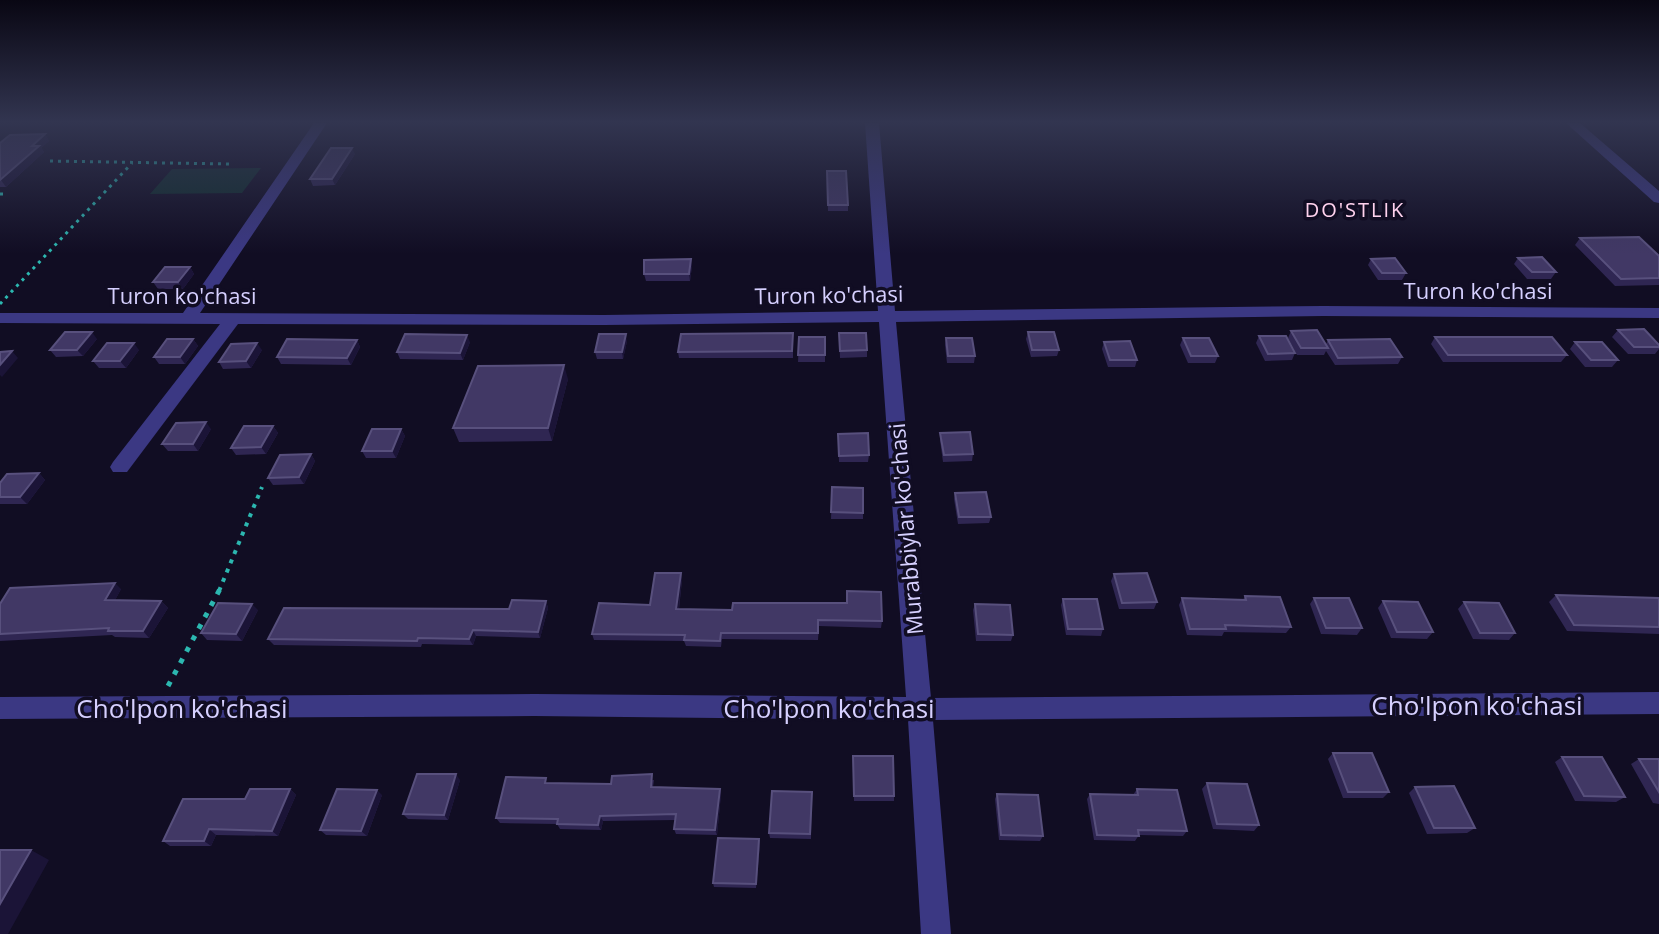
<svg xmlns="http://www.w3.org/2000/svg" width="1659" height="934" viewBox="0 0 1659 934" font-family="'Open Sans',sans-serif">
  <rect width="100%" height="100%" fill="#110d23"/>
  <!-- green -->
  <path fill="#102d2d" d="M261 168 242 193 150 194 172 169Z"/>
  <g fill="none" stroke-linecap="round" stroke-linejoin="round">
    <!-- path-far2 -->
    <path stroke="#2cb7b0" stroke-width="3" stroke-dasharray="3 5" stroke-linecap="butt" d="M50 161 229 164
      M0 194H5
      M0 304 132 163"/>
    <!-- path-far1 -->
    <path stroke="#2cb7b0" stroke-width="4" stroke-dasharray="4 6" stroke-linecap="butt" d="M219 591 262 487"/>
    <!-- path -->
    <path stroke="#2cb7b0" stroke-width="5" stroke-dasharray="5 8" stroke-linecap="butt" d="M168 686 220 589"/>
    <!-- minor -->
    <path fill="#3b3883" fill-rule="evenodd" d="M314 123H327L200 313 604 315 878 311 865 123H879L895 311 1323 306 1659 308V318L1323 316 896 322 931 698 1659 692V714L933 720 951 934H921L908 720 534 716 0 719V697L534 694 906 697 879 322 604 325 238 324 127 472H113L110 467 113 462 220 324 0 323V313H183Z
      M1566 123H1580L1659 191V203L1654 202Z"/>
  </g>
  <!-- wall -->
  <path fill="#2f2652" d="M45 134 49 141 41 148 44 152 6 187H0V143Z
    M355 154 335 185 313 186 310 179Z
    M827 171 848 205V211H828Z
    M1580 238 1659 256V285L1615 286 1575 245Z
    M1518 258 1556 272 1551 279H1527L1514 264Z
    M1371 259 1406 273 1402 280H1378L1368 265Z
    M692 266 690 281H646L644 274Z
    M190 267 194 274 183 289H158L153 282Z
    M1618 330 1659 345V349L1655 354H1628L1612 337Z
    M1291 331 1326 344 1328 340 1402 357 1398 364 1335 365 1326 351 1324 355H1297L1288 338Z
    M1028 332 1059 350 1057 356 1031 357 1026 339Z
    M793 333V358H679L678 352Z
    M839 333 867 350V357L840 358Z
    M1259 336 1295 353 1292 360 1265 361 1256 343Z
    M799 337H825V362H798Z
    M1435 337 1567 355 1561 362H1443L1431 344Z
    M946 338 975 356 974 363H947L945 345Z
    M1183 338 1218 356 1215 363H1188L1180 345Z
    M97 339 83 356 56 357 50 350Z
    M193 339 198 346 185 364H159L154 357Z
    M357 340 360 347 351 365 281 364 277 357Z
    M627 341 623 359H597L595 352Z
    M470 342 463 360 400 359 397 352Z
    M1104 342 1137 360 1135 367H1108L1102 349Z
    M1575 342 1618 360 1612 367H1585L1570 349Z
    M139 350 126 368H99L93 361Z
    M262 350 251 368 223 369 219 362Z
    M568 379 552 441 459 442 453 428Z
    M273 426 278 433 266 454 236 455 231 448Z
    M211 429 198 451H168L162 444Z
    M401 429 405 436 396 458H366L362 451Z
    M940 433 973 454 972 461 943 462 940 440Z
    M838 434 869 455 868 462H839Z
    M311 454 315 461 304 484 273 485 268 478Z
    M39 473 45 480 27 504H0V483Z
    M832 487 863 488V519H831Z
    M955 493 991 517 989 523 958 524 954 499Z
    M681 573 682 580 679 609 882 621 881 628 819 626 818 640 722 639 721 647 686 646 684 641 594 640 592 634 650 605Z
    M1114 574 1157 602 1154 609H1119L1111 581Z
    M121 589 115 600 161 601 168 608 149 638 115 637 112 635 0 641V604Z
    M1556 595 1659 598V634L1567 631 1549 602Z
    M1245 596 1291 627 1286 633 1224 632 1222 636 1187 635 1179 605 1182 598 1243 600Z
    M1314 598 1362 628 1357 635 1321 634 1310 604Z
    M1063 599 1103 629 1101 636 1066 635 1061 605Z
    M546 601 548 608 540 638 476 636 473 645 422 644 421 647 274 645 268 639 509 609Z
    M1383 601 1433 632 1427 639 1391 638 1378 608Z
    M1464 602 1515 633 1509 640 1473 639 1458 609Z
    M975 604 1013 635 1011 641H976L973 610Z
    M258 610 242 641 207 640 201 633Z
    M1333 753 1389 792 1383 798H1343L1328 759Z
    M853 756 894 796V801H854Z
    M1562 757 1625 797 1616 802 1575 801 1555 762Z
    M1639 759H1659V804L1653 803 1631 764Z
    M460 780 448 820 408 819 403 814Z
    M654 780 653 787 720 789 721 794 717 835 676 834 674 829 676 820 603 821 601 830 560 829 557 824 500 823 496 818 549 783 611 784Z
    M1207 783 1259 825 1254 831 1213 829 1202 789Z
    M1415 787 1475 828 1467 833 1427 834 1409 793Z
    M290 789 296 795 278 836 216 835 211 846H170L163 841Z
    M1137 789 1187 831 1183 836 1139 835 1135 841 1094 840 1087 799 1090 794 1133 795Z
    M812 792 811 839 770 838 769 833Z
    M997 794 1043 836 1040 841 999 840 995 799Z
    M382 795 367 836 326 835 320 830Z
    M759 839 760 844 756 888 714 887 713 883Z"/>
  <!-- shaded-wall -->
  <path fill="#1b1437" d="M45 134 49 141 41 148 44 152 6 187 1 180 32 146Z
    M352 148 355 154 335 185 332 179Z
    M691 259 692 266 690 281 689 274Z
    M190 267 194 274 183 289 178 282Z
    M92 332 97 339 83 356 77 350Z
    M626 334 627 341 623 359 622 352Z
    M467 335 470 342 463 360 460 353Z
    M193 339 198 346 185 364 180 357Z
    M357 340 360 347 351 365 347 358Z
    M134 343 139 350 126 368 120 361Z
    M257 343 262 350 251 368 246 361Z
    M12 351 18 358 2 377 0 375V365Z
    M564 365 568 379 552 441 548 428Z
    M206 422 211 429 198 451 193 444Z
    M273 426 278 433 266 454 261 447Z
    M401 429 405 436 396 458 392 451Z
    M311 454 315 461 304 484 299 477Z
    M39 473 45 480 27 504 20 497Z
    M681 573 682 580 678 615 676 609Z
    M115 583 121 589 112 606 105 600Z
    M161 601 168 608 149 638 143 631Z
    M546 601 548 608 540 638 538 632Z
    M252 604 258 610 242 641 236 634Z
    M473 630 476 636 473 645 469 639Z
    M456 774 460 780 448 820 444 815Z
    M290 789 296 795 278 836 272 831Z
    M720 789 721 794 717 835 715 830Z
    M377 790 382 795 367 836 361 831Z
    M600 816 603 821 601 830 598 825Z
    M209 829 216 835 211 846 204 841Z
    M759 839 760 844 756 888V884Z
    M31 850 49 860 8 934H0V904Z"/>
  <!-- building -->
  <path fill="#413865" stroke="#58507d" stroke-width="2" d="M45 134 32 146H39L0 180V143L10 135Z
    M331 148H352L332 179H310Z
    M827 171H846L848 205H828Z
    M1639 237 1659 256V278L1621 279 1580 238Z
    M1542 257 1556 272H1532L1518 258Z
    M1395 258 1406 273H1382L1371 259Z
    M691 259 689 274H644V260Z
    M165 267H190L178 282H153Z
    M1644 329 1659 345V347H1634L1618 330Z
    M1317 330 1328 348H1301L1291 331Z
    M65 332H92L77 350H50Z
    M1028 332H1054L1059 350H1032Z
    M793 333 792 351 678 352 681 334Z
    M839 333H866L867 350 840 351Z
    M405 334 467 335 460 353 397 352Z
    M599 334H626L622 352H595Z
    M1259 336H1286L1295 353 1268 354Z
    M799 337H825V355H798Z
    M1435 337H1552L1567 355H1448Z
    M946 338H972L975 356H948Z
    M1183 338H1209L1218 356H1191Z
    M167 339H193L180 357H154Z
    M287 339 357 340 347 358 277 357Z
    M1390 339 1402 357 1338 358 1328 340Z
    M1130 341 1137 360H1110L1104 342Z
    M1575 342H1602L1618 360H1591Z
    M107 343H134L120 361H93Z
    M257 343 246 361 219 362 231 344Z
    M12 351 0 365V352Z
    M564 365 548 428H453L478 366Z
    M206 422 193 444H162L176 423Z
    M244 426H273L261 447 231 448Z
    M372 429H401L392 451H362Z
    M970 432 973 454 944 455 940 433Z
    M868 433 869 455 839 456 838 434Z
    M311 454 299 477 268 478 280 455Z
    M39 473 20 497H0V483L7 474Z
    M832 487 863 488V513L831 512Z
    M986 492 991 517H959L955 493Z
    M655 573H681L676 609 732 610 733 603H847V591L881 592 882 621 818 620V633H721L720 641 684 640 685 635 592 634 599 603 650 605Z
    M1147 573 1157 602 1122 603 1114 574Z
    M115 583 105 600 161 601 143 631H108L109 628 0 634V604L10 588Z
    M1556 595 1659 598V627L1574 625Z
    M1245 596 1280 597 1291 627 1225 625 1226 629H1190L1182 598 1246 600Z
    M1314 598H1349L1362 628H1326Z
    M1063 599H1097L1103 629H1068Z
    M512 600 546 601 538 632 473 630 469 639 418 638 417 641 268 639 284 608 509 609Z
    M1383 601 1418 602 1433 632H1397Z
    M1464 602 1499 603 1515 633H1480Z
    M218 603 252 604 236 634 201 633Z
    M975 604 1010 605 1013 635 978 634Z
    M1333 753H1372L1389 792H1348Z
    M853 756H893L894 796H854Z
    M1562 757H1602L1625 797 1584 796Z
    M1639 759H1659V792Z
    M417 774H456L444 815 403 814Z
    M652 774 651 787 720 789 715 830 674 829 676 814 600 816 598 825 557 824 558 819 496 818 506 777 546 778 545 783 611 784 612 776Z
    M1207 783 1247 784 1259 825 1217 824Z
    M1454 786 1475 828H1434L1415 787Z
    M250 789H290L272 831 209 829 204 841H163L183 799H245Z
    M337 789 377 790 361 831 320 830Z
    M1137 789 1177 790 1187 831 1138 830 1139 836 1097 835 1090 794 1138 795Z
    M772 791 812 792 810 834 769 833Z
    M997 794 1038 795 1043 836 1001 835Z
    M718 838 759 839 756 884 713 883Z
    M0 850H31L0 904Z"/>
  <!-- sky -->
  <linearGradient id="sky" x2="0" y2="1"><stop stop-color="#090713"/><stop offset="0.48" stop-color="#323550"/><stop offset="1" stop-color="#323550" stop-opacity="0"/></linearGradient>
  <rect width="1659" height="254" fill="url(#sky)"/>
  <g text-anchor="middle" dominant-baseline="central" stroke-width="7" stroke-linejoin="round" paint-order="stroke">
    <!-- far-neighbourhood labels -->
    <g font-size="20" letter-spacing="2" fill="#ffd2ee" stroke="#110d23">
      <text x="1355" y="209">DO'STLIK</text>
    </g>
    <!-- street labels -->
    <g font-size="22" fill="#d6d0ff" stroke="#110d23">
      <text x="1478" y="290">Turon ko'chasi</text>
      <text transform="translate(829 294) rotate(-1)">Turon ko'chasi</text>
      <text x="182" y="295">Turon ko'chasi</text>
      <text transform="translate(905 529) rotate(-95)">Murabbiylar ko'chasi</text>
    </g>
    <!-- near-street labels -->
    <g font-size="26" fill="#d6d0ff" stroke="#110d23">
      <text x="1477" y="705">Cho'lpon ko'chasi</text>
      <text x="182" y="708">Cho'lpon ko'chasi</text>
      <text x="829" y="708">Cho'lpon ko'chasi</text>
    </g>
  </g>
</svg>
